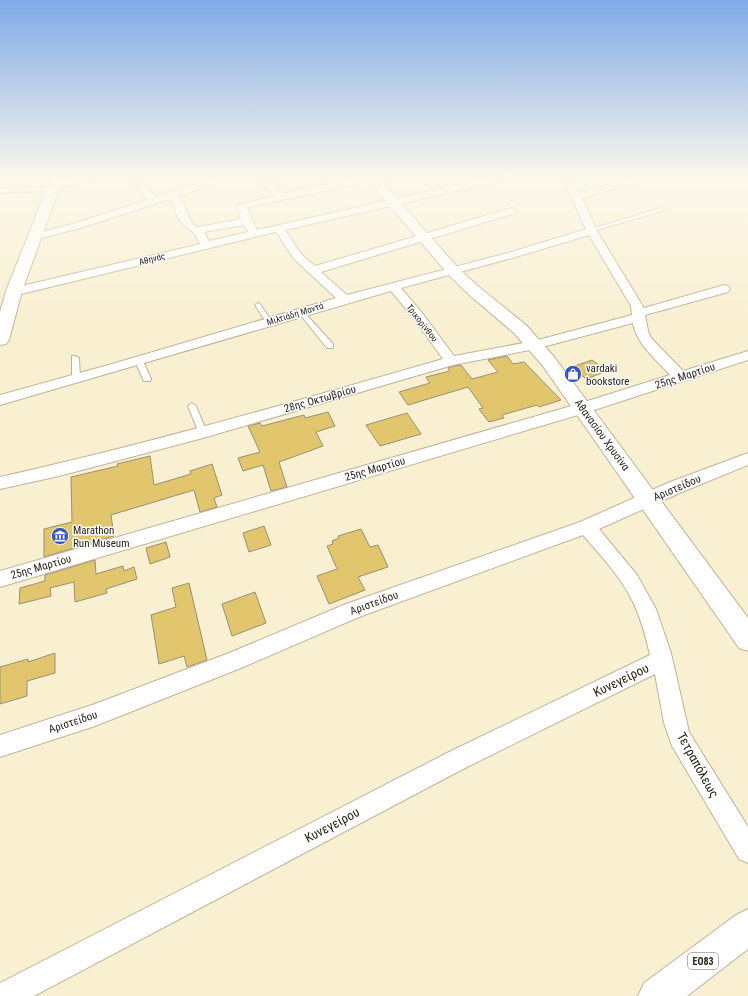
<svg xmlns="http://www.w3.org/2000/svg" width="748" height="996" viewBox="0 0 748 996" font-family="'Roboto Condensed',sans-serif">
  <rect width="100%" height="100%" fill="#f9f0d2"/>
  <!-- building -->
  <path fill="#e1c66d" stroke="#988f74" d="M507 356 513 364 524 362 561 400 539 407 537 405 502 415 504 418 489 422 479 409 483 408 468 387 408 405 399 392 430 383 426 377 450 371 448 368 453 366 461 365 472 379 498 372 488 360Z
    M592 360 607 371 586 379 572 367Z
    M328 412 335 426 316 432 323 446 279 462 287 487 271 491 263 465 243 471 238 458 260 452 248 426 260 423 262 426 304 415 305 418Z
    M407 413 421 434 380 446 366 425Z
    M150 456 154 485 191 474 190 471 212 464 222 495 214 498 217 507 200 512 194 490 111 515 114 536 44 557V529L72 522 71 477 118 466 117 464Z
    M264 526 271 545 249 552 243 533Z
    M361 529 370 547 378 545 388 567 358 577 365 590 329 604 317 576 337 569 327 546 333 544 332 541 339 538 338 536Z
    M166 542 170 557 150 564 146 548Z
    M95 560 96 574 123 566 124 571 134 567 137 579 106 589 107 593 75 602 74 582 50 588 51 596 19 604 20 588 45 581V575Z
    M189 583 207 660 187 667 184 656 159 664 151 615 176 607 172 588Z
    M255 592 266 623 232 636 222 604Z
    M55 653V673L27 681V696L0 704V667L28 659V662Z"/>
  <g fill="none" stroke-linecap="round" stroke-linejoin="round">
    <defs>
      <path id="service" d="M55 187 56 188 53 190 0 193V189Z
        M661 208 664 210 663 211 593 231 588 230Z
        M258 303 260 304 272 322 271 323H267L266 322 255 305Z
        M301 310 303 311 333 344V348H327L299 313 298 312Z
        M72 356H75L79 358 80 379 76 381 72 379Z
        M136 359H142L143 361 151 379 150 381H144L143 379 135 361Z
        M192 403 196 406 207 433 206 435H200L199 433 188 406Z"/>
      <path id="minor" d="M75 178H95L91 181 55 188 50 185 52 183Z
        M129 178H138L156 197 215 178H229L228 180 178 196C188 205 185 219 198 227L241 219 237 207 238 205 274 196 256 178H266L283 194 357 178H375L371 181 249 207 247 208 257 230 487 178H505L501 181 285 230 302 255 315 266 508 209 512 208 517 211 516 213 321 272 347 295 508 253 586 229 562 178H572L579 193 632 178H647L646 180 582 198 597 231 644 308 724 285 728 286 730 289 728 292 645 315 648 331 651 338 683 371 748 351V360L588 412 0 587V571L578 404 670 375C656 359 637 345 633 323L535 349 453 365 203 438 59 476 0 489V477C149 444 296 401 443 359L415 320 391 291 0 405V395L112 364 336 298 294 259 276 232 13 296 9 295 7 292 9 289 200 244C198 241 196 235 193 232 188 228 183 226 179 219 175 213 175 204 170 199L77 229 33 240 28 237 29 235 69 225 147 200ZM244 225 248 232 209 241 204 232ZM589 235 631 306 632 315 534 341 454 356 423 314 401 288 516 257Z
        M748 453V465L682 492 599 529 637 575 656 609 671 653 689 732 748 827V863L739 859 672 746 664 723 655 674 463 769 34 996H0V983L447 753 650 655C646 637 641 619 633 602 621 577 601 556 583 535L359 617 241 668 95 726 0 757V735L95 704 229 653 346 604 580 522 670 482Z"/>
      <path id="primary" d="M51 178H63L22 291 9 340 6 344 0 345V312L6 291Z
        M366 178H379L458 268 479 287 526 325 555 358 748 618V651L739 648 543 366 514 333 467 293 448 274Z
        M748 909V949L687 996H638L644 983 736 915Z"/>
    </defs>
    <!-- service casing -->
    <use href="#service" stroke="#bdb498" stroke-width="2"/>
    <!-- minor casing -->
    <use href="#minor" stroke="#bdb498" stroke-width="2"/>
    <!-- primary casing -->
    <use href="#primary" stroke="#bdb498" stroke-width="2"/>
    <!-- service -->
    <use href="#service" fill="#fff" fill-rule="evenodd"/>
    <!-- minor -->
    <use href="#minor" fill="#fff" fill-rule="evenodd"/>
    <!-- primary -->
    <use href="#primary" fill="#fff" fill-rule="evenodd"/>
  </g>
  <!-- sky -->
  <linearGradient id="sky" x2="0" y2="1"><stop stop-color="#7faae8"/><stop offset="0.56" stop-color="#fcf8eb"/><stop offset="1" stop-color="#fcf8eb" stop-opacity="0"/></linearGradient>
  <rect width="748" height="318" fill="url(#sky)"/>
  <!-- icons -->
  <defs>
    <symbol id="shop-disc" viewBox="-11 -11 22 22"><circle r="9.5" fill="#3753c4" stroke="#fff"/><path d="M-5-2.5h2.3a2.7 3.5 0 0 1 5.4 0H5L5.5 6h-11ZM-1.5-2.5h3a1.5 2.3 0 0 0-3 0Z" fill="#fff"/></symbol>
    <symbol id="museum-disc" viewBox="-11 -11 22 22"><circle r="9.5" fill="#3753c4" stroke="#fff"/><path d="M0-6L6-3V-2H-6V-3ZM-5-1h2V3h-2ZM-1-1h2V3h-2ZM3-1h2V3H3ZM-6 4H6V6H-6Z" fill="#fff"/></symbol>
  </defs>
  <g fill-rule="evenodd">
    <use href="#shop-disc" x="563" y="364" width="20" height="20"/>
    <use href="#museum-disc" x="50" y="526" width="20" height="20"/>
  </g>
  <g text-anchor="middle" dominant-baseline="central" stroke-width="3" stroke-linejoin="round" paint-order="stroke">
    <!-- far-street labels -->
    <g font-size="9" fill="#272318" stroke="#fff">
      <text transform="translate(152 259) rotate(-14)">Αθηνάς</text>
      <text transform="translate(295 314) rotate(-17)">Μιλτιάδη Μαντά</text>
      <text transform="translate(422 323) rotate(52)">Τρικορίνθου</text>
    </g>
    <!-- shield labels -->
    <rect fill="#fff" stroke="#68655d" stroke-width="1" x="688" y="953" width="30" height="16" rx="3"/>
    <g font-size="10" font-weight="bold" fill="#272318">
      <text x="703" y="961">ΕΟ83</text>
    </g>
    <!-- poi labels -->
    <g font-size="11" fill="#272318" stroke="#fff" text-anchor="start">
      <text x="586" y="368">vardaki<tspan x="586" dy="13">bookstore</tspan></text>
      <text x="73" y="530">Marathon<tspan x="73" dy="13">Run Museum</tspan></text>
    </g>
    <!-- street labels -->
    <g font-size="11" fill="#272318" stroke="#fff">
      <text transform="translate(685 376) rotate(-18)">25ης Μαρτίου</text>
      <text transform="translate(320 399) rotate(-16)">28ης Οκτωβρίου</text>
      <text transform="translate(602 435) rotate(54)">Αθανασίου Χρυσίνα</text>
      <text transform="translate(375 469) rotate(-16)">25ης Μαρτίου</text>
      <text transform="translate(677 488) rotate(-23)">Αριστείδου</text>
      <text transform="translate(41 567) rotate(-16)">25ης Μαρτίου</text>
      <text transform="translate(374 603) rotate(-20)">Αριστείδου</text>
      <text transform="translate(73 722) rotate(-18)">Αριστείδου</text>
    </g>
    <!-- near-street labels -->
    <g font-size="13" fill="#272318" stroke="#fff">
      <text transform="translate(621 680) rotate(-26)">Κυνεγείρου</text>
      <text transform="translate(698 765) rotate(61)">Τετραπόλεως</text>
      <text transform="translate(332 825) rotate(-28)">Κυνεγείρου</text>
    </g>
  </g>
</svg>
